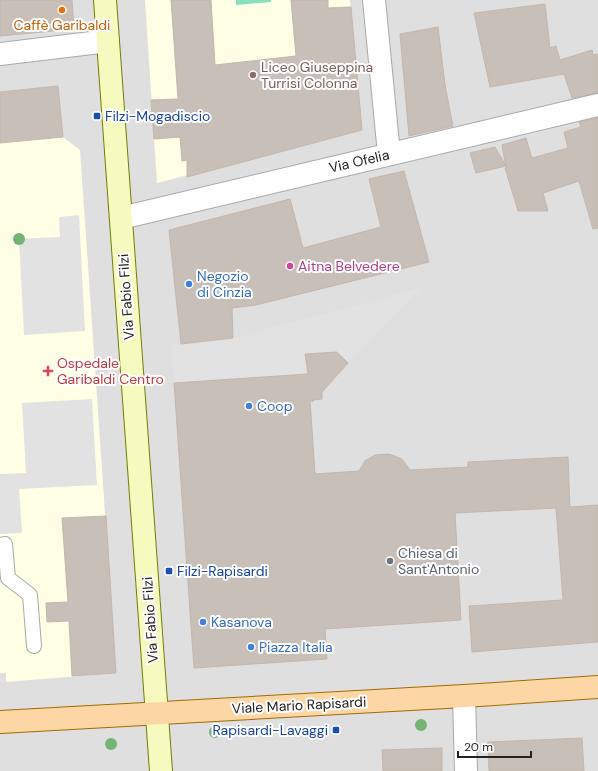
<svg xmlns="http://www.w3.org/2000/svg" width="598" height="771" viewBox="0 0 598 771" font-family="'DM Sans',sans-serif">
  <rect width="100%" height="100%" fill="#f2efe9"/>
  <!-- residential -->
  <path fill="#e0dfdf" d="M0 0H598V771H0Z"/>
  <!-- education -->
  <path fill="#ffffe5" d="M145 0H350L362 130 157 183Z
    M58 86 63 137 80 150 116 673 6 682V673H0V92Z"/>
  <!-- pitch -->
  <path fill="#88e0be" d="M236 0H271V2L236 5Z"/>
  <!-- parking -->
  <path fill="#e2e2e2" d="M79 215 85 331 24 335 19 239 60 237 59 217Z
    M421 288 348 363 337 352 306 355 308 374 174 383 171 345 233 338Z
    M92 399 97 485 19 489 22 533 0 534V474L26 473 22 403Z"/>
  <!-- building -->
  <path fill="#c7bfb8" stroke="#c4b6ab" d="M0 0H72L74 29 0 36Z
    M171 0H211L215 65 296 56 291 0H328V8L351 7 362 130 187 177V160L182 161 180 137 154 139 151 100 178 99Z
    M545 4 550 48 556 46 560 60 592 50 593 55 598 54V93L572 98 564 74 490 87 474 13Z
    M438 27 445 85 453 126 409 136 400 34Z
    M58 86 63 137 0 143V92Z
    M598 118V228L593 229 579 181 543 193 548 211H518L505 168H506L502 145 526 138 532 158 568 148 564 132 581 127 579 122Z
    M495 147 506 166 476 173 470 153Z
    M404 171 429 262 256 305 232 308 233 338 181 344 169 230 290 199 303 248 381 227 369 179Z
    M337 352 348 363 322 392V399L314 400 312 402V400H310L315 474 359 471 365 461 375 455 389 454 402 459 410 470 468 467V462L568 457 570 507 598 505V642L472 652 469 606 563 600 556 508 455 513 461 620 325 629 327 659 194 668 174 383 308 374 305 354Z
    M106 516 116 673 72 676 69 621 47 622 46 603 68 602 62 518Z
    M582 738 584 771H489L488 742Z
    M442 748V771H383L382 750Z"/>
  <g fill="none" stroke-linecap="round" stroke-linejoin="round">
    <defs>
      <path id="lane" d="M0 545 5 544 8 578 30 595 34 646"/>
      <path id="street" d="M374 0 389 154
        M0 54 108 41
        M121 218 598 105
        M464 696 466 771"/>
      <path id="secondary" d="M105 0 161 771"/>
      <path id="primary" d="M0 722 464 696 598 687"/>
    </defs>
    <!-- lane casing -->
    <use href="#lane" stroke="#a9a9a9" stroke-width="16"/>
    <!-- street casing -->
    <use href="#street" stroke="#a9a9a9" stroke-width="24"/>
    <!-- secondary casing -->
    <use href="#secondary" stroke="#707d05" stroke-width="24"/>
    <!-- primary casing -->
    <use href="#primary" stroke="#a06b00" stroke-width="24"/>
    <!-- lane -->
    <use href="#lane" stroke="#fff" stroke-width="14"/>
    <!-- street -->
    <use href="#street" stroke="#fff" stroke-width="22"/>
    <!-- secondary -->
    <use href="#secondary" stroke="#f7fabf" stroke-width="22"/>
    <!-- primary -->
    <use href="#primary" stroke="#fcd6a4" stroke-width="22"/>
  </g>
  <!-- trees -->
  <g fill="#74b475">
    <circle cx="19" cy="239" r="6"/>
    <circle cx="421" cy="725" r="6"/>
    <circle cx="215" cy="732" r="6"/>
    <circle cx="111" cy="744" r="6"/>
  </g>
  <!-- markers -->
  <circle fill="#e8710a" stroke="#fff" stroke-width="1.5" cx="62" cy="10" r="4"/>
  <circle fill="#8d6e63" stroke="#fff" stroke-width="1.5" cx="253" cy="75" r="4"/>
  <g fill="#1a4fb4" stroke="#fff" stroke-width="1.5">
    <rect x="93" y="112" width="8" height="8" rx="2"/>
    <rect x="165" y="567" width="8" height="8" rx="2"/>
    <rect x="332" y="726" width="8" height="8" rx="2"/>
  </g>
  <circle fill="#d1479c" stroke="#fff" stroke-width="1.5" cx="290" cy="266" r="4"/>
  <g fill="#3f7fe0" stroke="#fff" stroke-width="1.5">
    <circle cx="189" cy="284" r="4"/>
    <circle cx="249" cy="406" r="4"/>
    <circle cx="203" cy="622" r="4"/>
    <circle cx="251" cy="647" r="4"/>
  </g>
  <path fill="#e0444e" stroke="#fff" stroke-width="1.5" d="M46 365h4v4h4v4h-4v4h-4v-4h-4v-4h4z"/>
  <circle fill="#6b7280" stroke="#fff" stroke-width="1.5" cx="390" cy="561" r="4"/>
  <g text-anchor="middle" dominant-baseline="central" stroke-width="4" stroke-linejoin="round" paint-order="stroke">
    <!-- food labels -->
    <g font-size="14" fill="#c56008" stroke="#fff">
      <text x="62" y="25">Caffè Garibaldi</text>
    </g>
    <!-- education labels -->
    <g font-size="14" fill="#785e54" stroke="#fff" text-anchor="start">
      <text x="261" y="67">Liceo Giuseppina<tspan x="261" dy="16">Turrisi Colonna</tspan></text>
    </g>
    <!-- transit labels -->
    <g font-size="14" fill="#164399" stroke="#fff" text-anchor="start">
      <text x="105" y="116">Filzi-Mogadiscio</text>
      <text x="177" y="571">Filzi-Rapisardi</text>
      <text x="328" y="730" text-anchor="end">Rapisardi-Lavaggi</text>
    </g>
    <!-- street labels -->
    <g font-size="14" fill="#222" stroke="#fff">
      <text transform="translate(359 161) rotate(-13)">Via Ofelia</text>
      <text transform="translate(126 297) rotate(-94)">Via Fabio Filzi</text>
      <text transform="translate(150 620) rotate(-94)">Via Fabio Filzi</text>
      <text transform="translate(299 705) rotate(-3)">Viale Mario Rapisardi</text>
    </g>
    <!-- hotel labels -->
    <g font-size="14" fill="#b23c85" stroke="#fff" text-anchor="start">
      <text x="298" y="266">Aitna Belvedere</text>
    </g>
    <!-- shop labels -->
    <g font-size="14" fill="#366cbe" stroke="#fff" text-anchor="start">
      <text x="197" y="276">Negozio<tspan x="197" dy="16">di Cinzia</tspan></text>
      <text x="257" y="406">Coop</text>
      <text x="211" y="622">Kasanova</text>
      <text x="259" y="647">Piazza Italia</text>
    </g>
    <!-- health labels -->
    <g font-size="14" fill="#be3a42" stroke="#fff" text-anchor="start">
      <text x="57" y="363">Ospedale<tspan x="57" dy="16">Garibaldi Centro</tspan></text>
    </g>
    <!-- worship labels -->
    <g font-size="14" fill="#5b616d" stroke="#fff" text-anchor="start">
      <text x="398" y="553">Chiesa di<tspan x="398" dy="16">Sant'Antonio</tspan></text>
    </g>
  </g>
  <!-- scale -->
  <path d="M458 751v6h73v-6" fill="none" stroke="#222222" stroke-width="2"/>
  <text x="464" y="751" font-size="12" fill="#222222" stroke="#ffffff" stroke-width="3" paint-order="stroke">20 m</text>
</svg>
